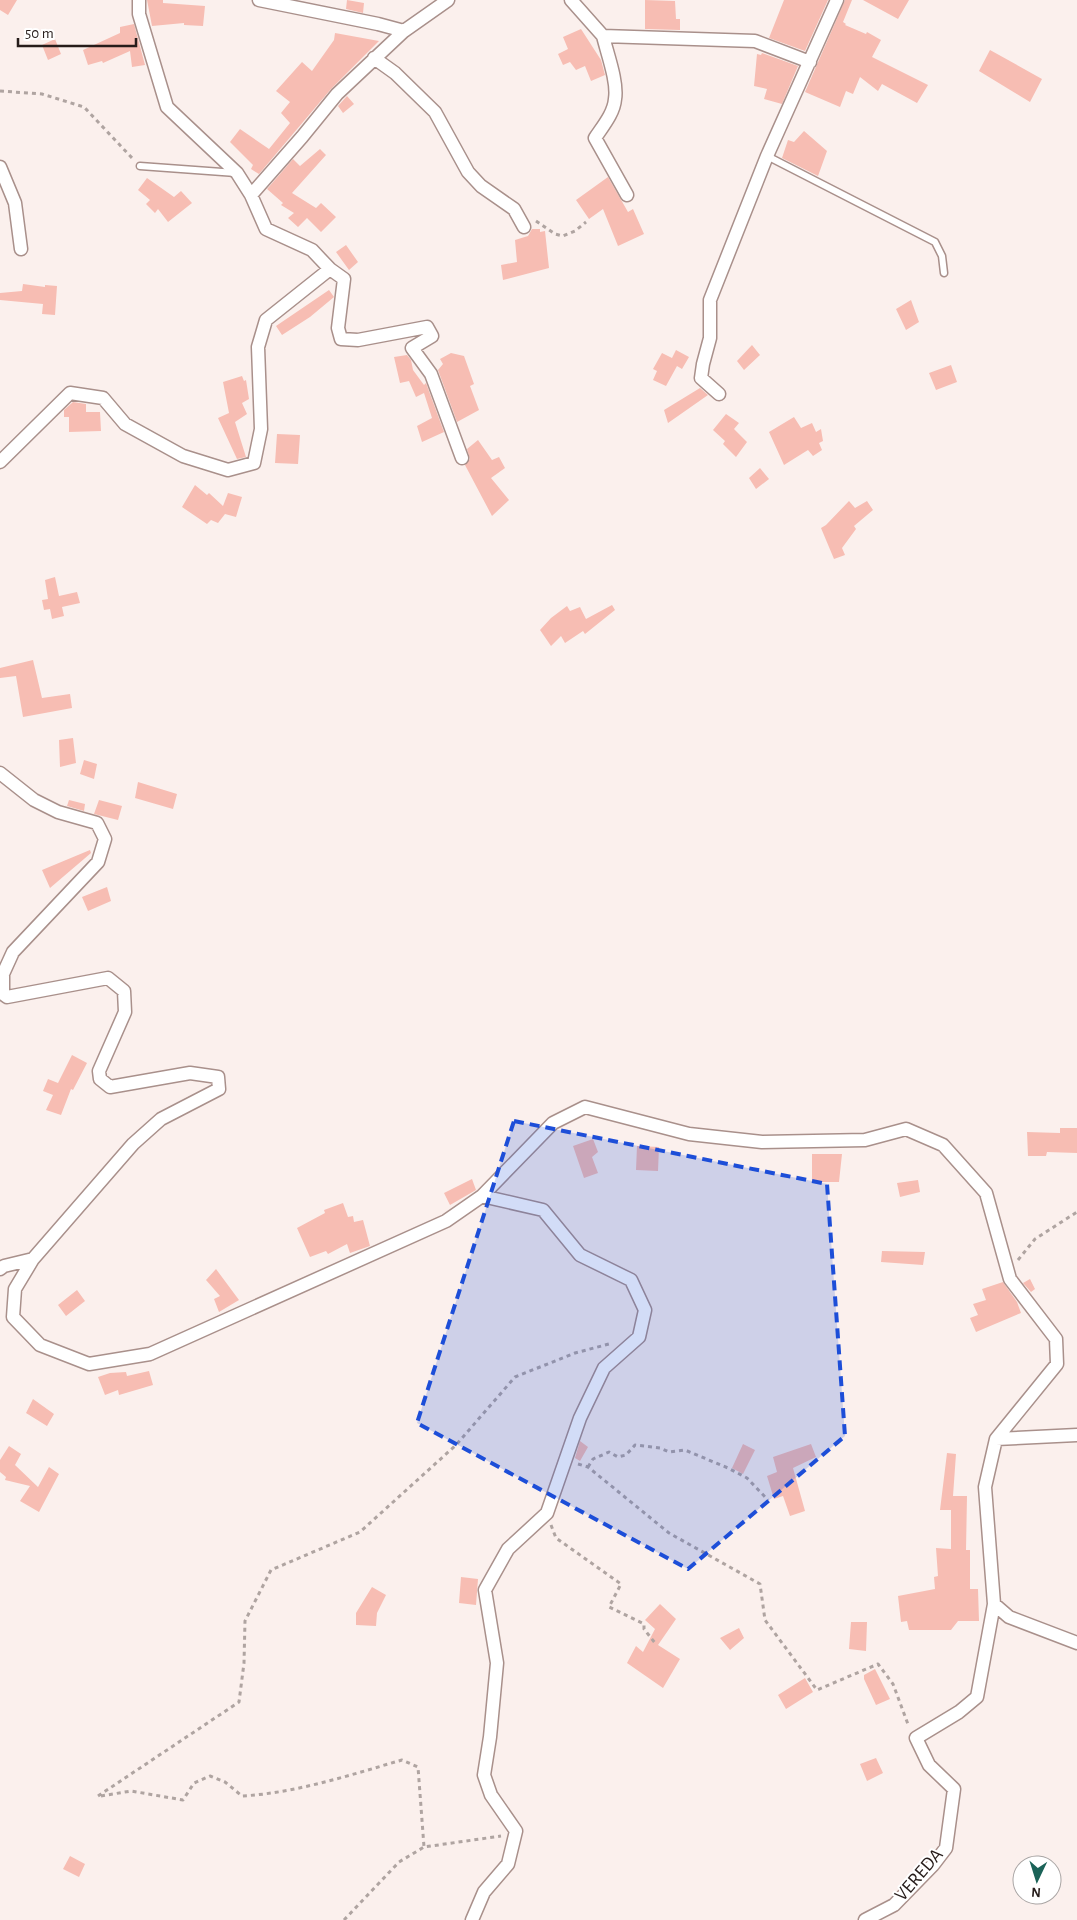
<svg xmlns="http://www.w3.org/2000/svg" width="1077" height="1920" viewBox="0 0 1077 1920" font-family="'Alegreya Sans',sans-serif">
  <rect width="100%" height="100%" fill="#fbf0ed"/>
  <!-- building -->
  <path fill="#f7bdb3" d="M0 0H17L8 15 0 10Z
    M147 0H163V3L205 6 203 26 184 25V23L152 26Z
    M347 0 364 3 363 13 346 9Z
    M645 0 675 1 676 19H680V30L645 29Z
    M784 0H828L805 51 769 38Z
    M845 0H852L843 22 846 24 845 25 866 34 867 32 881 40 872 57 928 85 917 103 882 84 878 91 860 77 853 94 846 91 840 107 805 92Z
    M863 0H909L898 19Z
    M134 24 145 65 132 67 130 51 103 63 102 61 88 65 83 50 120 33V27Z
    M581 29 601 60 605 75 591 81 585 66 576 70 570 62 563 65 558 54 568 49 563 37Z
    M335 33 379 41 331 89 259 174 251 169 253 165 230 142 240 129 269 149 290 123 281 113 290 102 276 91 302 62 312 71 334 40Z
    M55 39 61 54 48 60 42 45Z
    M990 50 1042 79 1030 102 979 71Z
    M762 53 798 66 782 104 764 99 767 89 754 86 757 54 761 55Z
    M347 96 354 104 343 113 338 106Z
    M804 131 827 151 818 176 782 158 788 140 794 142Z
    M320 149 326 155 292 193 316 208 321 203 336 217 321 232 307 218 298 227 288 218 294 213 281 205 283 203 267 189 293 159 300 166Z
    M608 177 628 212 633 209 644 234 618 246 603 209 589 219 576 200Z
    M147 178 174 197 181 191 192 203 168 222 158 209 155 213 146 204 150 200 138 190Z
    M532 229H540V232L545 231 549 268 503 280 501 265 517 262 515 240 528 236Z
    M346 245 358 262 349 270 336 252Z
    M23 284 45 287V285L57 286 55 315 42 314 43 304 0 300V293L22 291Z
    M329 290 334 297 310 317 282 335 276 326Z
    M911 300 919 322 906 330 896 309Z
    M752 345 760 355 744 370 737 361Z
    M676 350 689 357 682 369 677 366 666 386 653 380 657 371 653 369 662 353 672 358Z
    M451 353 464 356 474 384 470 386 479 410 457 422 438 370 443 364 440 359Z
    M407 355 411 360 413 370 424 385 426 383 444 432 422 442 417 426 432 418 424 393 416 397 409 381 400 383 394 357Z
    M951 365 957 382 936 390 929 373Z
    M242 376 244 381 246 380 249 399 242 403 247 414 235 422 246 457 237 459 218 418 229 413 223 382Z
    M700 388 708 395 668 423 664 410Z
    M73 402 86 404V412H100L101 431 69 432V417H64V410Z
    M726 414 739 423 734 429 747 442 736 457 723 444 725 441 713 430Z
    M794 417 801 428 812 423 816 432 821 429 823 441 819 443 822 450 813 456 808 450 784 465 769 432Z
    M277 434 300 435 298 464 275 463Z
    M478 440 492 460 499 457 505 468 491 478 509 500 492 516 465 465 470 459 467 449Z
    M760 468 769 479 756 489 749 478Z
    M195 485 207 495 209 493 223 506 228 493 242 497 236 517 225 514 218 523 211 520 207 524 182 507Z
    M849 501 855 508 867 501 873 510 854 526 856 529 842 548 845 555 834 559 821 528 826 525Z
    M55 577 59 596 77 592 80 603 62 607 64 616 52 619 50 609 44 610 42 600 48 599 45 580Z
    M612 605 615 610 585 634 583 631 565 643 561 636 551 646 540 630 551 618 567 606 570 611 580 607 586 619Z
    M33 660 42 698 70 694 72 708 23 717 16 676 0 678V668Z
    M73 738 76 763 60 767 59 740Z
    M84 760 97 764 94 779 80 774Z
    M138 782 177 794 173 809 135 798Z
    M69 800 85 804 84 811 67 806Z
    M99 800 122 806 118 820 94 814Z
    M90 850 91 853 50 888 42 870Z
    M107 887 111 901 88 911 82 897Z
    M72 1055 87 1063 73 1090 71 1089 61 1115 46 1110 53 1095 43 1091 48 1079 58 1083Z
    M1060 1128H1077V1153L1047 1152 1046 1156H1028L1027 1132 1060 1133Z
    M593 1139 598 1152 592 1157 598 1173 584 1178 573 1146Z
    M637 1146 659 1147 658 1171 636 1170Z
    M812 1154H842L839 1182H812Z
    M472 1179 476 1190 450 1205 444 1193Z
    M918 1180 920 1192 900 1197 897 1183Z
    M343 1203 348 1217 353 1216 354 1222 363 1220 370 1246 350 1253 347 1244 328 1254 326 1251 310 1257 297 1228 325 1213 324 1210Z
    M882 1251 925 1252 923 1265 881 1262Z
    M216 1269 239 1300 219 1312 214 1299 220 1296 206 1280Z
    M1030 1279 1035 1289 1031 1292 1023 1283Z
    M1003 1282 1017 1302 1021 1313 976 1332 970 1318 978 1315 973 1304 986 1300 982 1289Z
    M77 1290 85 1301 66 1316 58 1305Z
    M149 1371 153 1385 119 1395 118 1390 105 1395 98 1377 110 1373 126 1372 127 1376Z
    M33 1399 54 1414 47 1426 26 1413Z
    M580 1441 588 1447 580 1461 575 1458Z
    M743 1444 755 1450 743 1474 732 1468Z
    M811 1444 816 1457 793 1468 805 1511 790 1516 783 1496 774 1499 767 1476 777 1472 773 1457Z
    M9 1446 21 1454 15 1465 38 1487 49 1467 59 1474 39 1512 20 1501 30 1486 5 1480 6 1477 0 1472V1460Z
    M947 1453 956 1454 953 1496H967L966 1550H970V1589H978L979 1621H958L951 1630H909L907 1621 901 1622 898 1596 935 1589 934 1577 938 1576 936 1548 951 1549V1510H940Z
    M461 1577 478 1579 476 1605 459 1603Z
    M372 1587 386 1595 377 1613 376 1626 356 1625V1613Z
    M660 1604 676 1619 658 1645 680 1659 663 1688 627 1663 636 1646 643 1652 655 1629 645 1620Z
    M851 1622H867L866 1651 849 1649Z
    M739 1628 744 1638 730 1650 720 1638Z
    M875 1669 890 1699 876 1705 864 1679V1675Z
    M805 1678 813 1692 786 1709 778 1695Z
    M876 1758 883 1773 867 1781 860 1764Z
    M70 1856 85 1864 79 1877 63 1869Z"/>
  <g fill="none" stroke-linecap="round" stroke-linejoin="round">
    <defs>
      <path id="service" d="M767 156 935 242 942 256 944 273
        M140 166 236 173"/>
      <path id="minor" d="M259 0 378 24 404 31
        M571 0 603 36 755 41 810 62
        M603 36C607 53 618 82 615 99 614 113 603 126 595 138L627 195
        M374 58 395 73 435 112 468 172 481 186 514 209 524 227
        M0 167 15 203 21 249
        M251 195 302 137 337 94 404 31 448 0
        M330 269 344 279 338 328 341 339 358 340 427 327 432 336 412 348 431 374 462 458
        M719 394 701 378 703 364 710 338V300L767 156 837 0
        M0 462 70 393 103 398 125 424 183 456 228 470 254 463 261 429 258 347 266 320 330 269 312 250 266 229 251 195 237 173 167 107 139 14V0
        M0 773 34 800 58 812 97 823 105 839 98 862 13 952 3 974V994L7 997 108 978 124 991 125 1012 99 1071 100 1079 110 1087 190 1073 218 1077 219 1089 161 1119 133 1144 33 1259 15 1289 13 1317 40 1345 89 1364 150 1354 446 1221 482 1196 553 1123 585 1107 689 1134 762 1142 865 1140 906 1129 943 1145 986 1193 1010 1279 1056 1339 1057 1364 996 1439 985 1487 994 1604 1009 1617 1077 1643
        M0 1269 4 1266 33 1259
        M996 1439 1077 1435
        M472 1920 484 1892 508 1864 516 1831 491 1795 484 1775 490 1737 497 1663 485 1590 508 1549 547 1513 580 1418 604 1368 639 1337 645 1310 631 1280 580 1255 543 1210 482 1196
        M865 1920 894 1905 933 1865 946 1848 954 1789 929 1765 916 1738 959 1712 977 1697 994 1604"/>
    </defs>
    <!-- service casing -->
    <use href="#service" stroke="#a9908b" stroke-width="9"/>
    <!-- minor casing -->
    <use href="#minor" stroke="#a9908b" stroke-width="15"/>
    <!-- path -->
    <path stroke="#afa4a1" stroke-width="3" stroke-dasharray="4 4" stroke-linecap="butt" d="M0 91 42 94 84 107 133 159
      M536 221 555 234 563 236 575 231 586 222
      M1018 1260 1035 1239 1077 1212
      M578 1464 588 1467 669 1533 760 1584 765 1620 817 1690 878 1664 893 1684 909 1727
      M588 1467 593 1459 609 1452 618 1457 626 1455 635 1445 660 1448 669 1452 685 1450 728 1468 747 1478 768 1500
      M551 1525 556 1538 621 1584 609 1607 644 1624V1629L655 1643
      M98 1796 239 1702 244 1663 245 1621 271 1570 360 1532 456 1445 515 1377 575 1353 609 1344
      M101 1796 131 1791 183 1800 194 1783 210 1776 225 1782 242 1796C296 1793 350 1775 402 1760L418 1767 424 1847 501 1836
      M344 1920 399 1862 424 1847"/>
    <!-- service -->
    <use href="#service" stroke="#fff" stroke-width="6"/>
    <!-- minor -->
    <use href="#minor" stroke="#fff" stroke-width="12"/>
  </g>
  <!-- marked area -->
  <path fill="#1d4ed8" fill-opacity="0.2" stroke="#1d4ed8" stroke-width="4" stroke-dasharray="10 6" stroke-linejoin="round" d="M514 1121 827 1184 845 1436 688 1569 417 1423Z"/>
  <g text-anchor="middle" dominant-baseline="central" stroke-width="4" stroke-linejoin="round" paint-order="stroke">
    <!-- street labels -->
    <g font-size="19" fill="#261c1a" stroke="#fff">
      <text transform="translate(919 1875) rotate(-49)">VEREDA</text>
    </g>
  </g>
  <!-- north arrow -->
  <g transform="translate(1037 1880) rotate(184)"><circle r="24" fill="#ffffff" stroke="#a8a4a3"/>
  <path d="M0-4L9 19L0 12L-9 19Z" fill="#1b6358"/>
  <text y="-8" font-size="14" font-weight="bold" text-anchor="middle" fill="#261c1a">N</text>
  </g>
  <!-- scale -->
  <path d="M18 38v8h118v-8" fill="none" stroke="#261c1a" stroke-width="2.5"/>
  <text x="25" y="38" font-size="15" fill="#261c1a" stroke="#ffffff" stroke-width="4" paint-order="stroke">50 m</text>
</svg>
